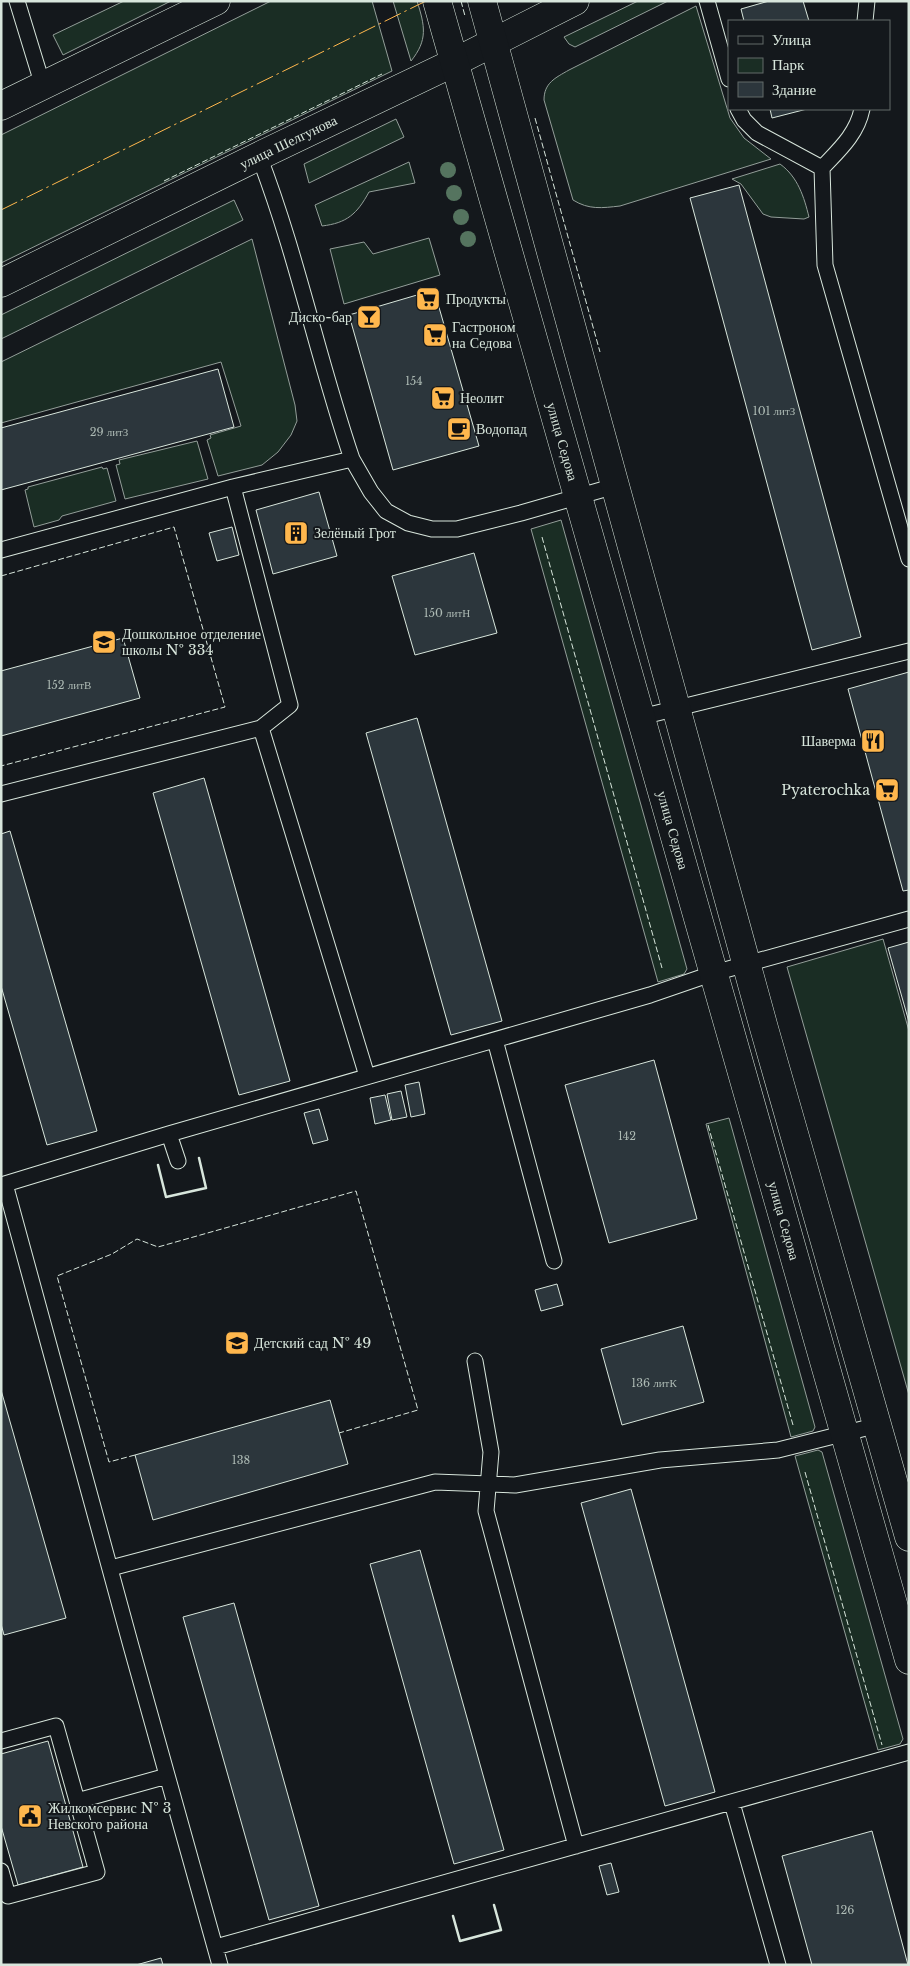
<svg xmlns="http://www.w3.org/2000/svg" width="910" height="1966" viewBox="0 0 910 1966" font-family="'Libre Baskerville',serif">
  <rect width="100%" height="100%" fill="#14181c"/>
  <!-- green -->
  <path fill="#1a2d24" stroke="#939e99" d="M124 1H171L63 55 53 35Z
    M271 1H372L392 71 1 263V135Z
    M393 1H417C425 26 428 40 411 61Z
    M638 1H668L575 47 569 44 564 37Z
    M696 6 730 118 744 138 771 159 620 206C602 208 589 210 573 200L544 100C544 83 555 78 569 70Z
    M396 119 404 137 309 183 304 164Z
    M409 162 415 183 369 192C357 214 347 223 322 226L315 205Z
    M780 164C798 177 804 197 809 217L804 219 771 217 763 214 741 184 732 179Z
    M234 200 243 220 1 339V315Z
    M429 238 440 275 344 304 330 249 364 242 373 254Z
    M252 239 295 405 297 421 291 435 278 452 262 465 218 476 207 440 211 438 210 435 241 426 221 362 1 423V362Z
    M197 441 208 479 125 499 116 465 120 464 119 460Z
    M102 467 103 469 107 468 116 501 62 516 59 520 34 527 25 490 28 489V487Z
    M561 520 687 969 684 974 658 982 531 529Z
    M883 939 909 1031V1395L787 967Z
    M729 1118 815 1427 813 1431 791 1437 706 1124Z
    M818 1450 822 1452 903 1739 900 1744 878 1750 795 1456Z"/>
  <!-- building -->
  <path fill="#2c363c" stroke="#d8e6dc" d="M769 1H803L809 21H744L741 9Z
    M770 109H807L772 118Z
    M739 185 861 637 812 650 690 198Z
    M434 290 479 446 393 470 349 315Z
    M218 369 234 427 1 490V428Z
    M319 492 337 556 273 574 256 510Z
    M232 527 239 555 217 561 209 533Z
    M474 553 497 633 415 655 392 576Z
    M123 638 140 698 1 736V671Z
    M909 672V890L903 891 848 689Z
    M417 718 502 1021 451 1035 366 733Z
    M204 778 290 1081 239 1095 153 793Z
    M10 831 97 1131 47 1145 1 986V834Z
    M909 942V1022L888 948Z
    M654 1060 697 1219 609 1243 565 1085Z
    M419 1082 425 1114 411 1117 405 1085Z
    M401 1091 407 1117 392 1120 387 1094Z
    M385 1095 391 1120 375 1124 370 1098Z
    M319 1109 328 1140 313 1144 304 1113Z
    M557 1284 563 1305 541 1311 535 1290Z
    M683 1326 704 1402 622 1425 601 1349Z
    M1 1390 66 1618 4 1635 1 1624Z
    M330 1400 348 1464 153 1520 135 1455Z
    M631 1489 715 1792 665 1806 581 1503Z
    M420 1550 504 1850 454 1864 370 1564Z
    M234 1603 319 1906 269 1920 183 1617Z
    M48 1741 83 1867 18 1885 1 1826V1754Z
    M872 1831 908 1965H812L782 1856Z
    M611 1863 619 1892 607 1895 599 1866Z
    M161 1958 163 1965H136Z"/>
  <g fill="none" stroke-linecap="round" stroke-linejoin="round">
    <defs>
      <path id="service" d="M17 1 43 86
        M707 1 729 79
        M865 21 867 1
        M738 109 744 120 757 133 822 168 825 265 909 559
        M822 168C839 150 857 134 862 109
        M352 459 371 492 386 511 408 523 432 529H457L521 513 615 486
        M1 550 233 487 352 459C318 359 297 255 259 156
        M641 717 909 651
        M261 728 367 1076
        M1 794 261 728 290 705 233 487
        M495 1040 554 1261
        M169 1134 178 1161
        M475 1361 491 1452 486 1511 576 1846
        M111 1568 435 1482 515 1485 660 1460 778 1450 878 1425
        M1 1741 56 1726 97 1872 8 1896 1 1871
        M77 1801 167 1776
        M732 1803 778 1965
        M216 1947 909 1752
        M220 1965 131 1646 5 1184 169 1134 650 995 714 973 909 919"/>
      <g id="minor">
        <path d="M1 106 216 1"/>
        <path id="s1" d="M1 283 259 156 455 62 575 1"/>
      </g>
      <g id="secondary">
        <path id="s2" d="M437 1 909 1660"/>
        <path d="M482 1 764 1028 909 1537"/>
      </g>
    </defs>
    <!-- service casing -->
    <use href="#service" stroke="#d8e6dc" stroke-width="17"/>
    <!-- minor casing -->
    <use href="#minor" stroke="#d8e6dc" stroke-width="29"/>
    <!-- secondary casing -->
    <use href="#secondary" stroke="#d8e6dc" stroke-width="29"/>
    <!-- service -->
    <use href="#service" stroke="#14181c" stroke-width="15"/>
    <!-- minor -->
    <use href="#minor" stroke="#14181c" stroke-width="28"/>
    <!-- secondary -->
    <use href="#secondary" stroke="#14181c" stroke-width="28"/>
    <!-- fence -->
    <path stroke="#d8e6dc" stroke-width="1" stroke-dasharray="6 2.5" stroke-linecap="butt" d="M461 1 465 16
      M535 118 600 352
      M164 181 382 74
      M542 537 662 968
      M1 576 174 527 225 707 1 766
      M708 1125 793 1425
      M135 1455 109 1462 57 1276 112 1254 137 1239 158 1247 356 1191 418 1410 339 1433
      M805 1472 882 1745"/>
    <!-- wall -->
    <path stroke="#d8e6dc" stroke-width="2.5" d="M158 1165 166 1197 206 1188 199 1158
      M453 1916 460 1941 501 1930 494 1905"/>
    <!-- power -->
    <path stroke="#ffb74d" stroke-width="1" stroke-dasharray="18 4 2.5 4" stroke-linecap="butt" d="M1 210 426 1"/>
  </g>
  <!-- trees -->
  <g fill="#55745f">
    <circle cx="448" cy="170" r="8"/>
    <circle cx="454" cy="193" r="8"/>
    <circle cx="461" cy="217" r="8"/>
    <circle cx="468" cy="239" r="8"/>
  </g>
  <!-- icons -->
  <defs>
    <symbol id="supermarket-square" viewBox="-11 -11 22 22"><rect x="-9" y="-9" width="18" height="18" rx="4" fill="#ffb74d" stroke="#14181c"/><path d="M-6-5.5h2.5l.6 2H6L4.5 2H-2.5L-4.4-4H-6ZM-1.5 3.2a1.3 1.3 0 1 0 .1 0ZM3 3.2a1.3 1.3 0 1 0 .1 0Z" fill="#111"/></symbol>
    <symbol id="bar-square" viewBox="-11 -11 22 22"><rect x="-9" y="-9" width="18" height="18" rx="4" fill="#ffb74d" stroke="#14181c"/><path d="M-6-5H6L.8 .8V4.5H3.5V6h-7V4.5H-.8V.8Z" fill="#111"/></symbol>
    <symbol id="cafe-square" viewBox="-11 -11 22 22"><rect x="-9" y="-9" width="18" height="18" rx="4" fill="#ffb74d" stroke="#14181c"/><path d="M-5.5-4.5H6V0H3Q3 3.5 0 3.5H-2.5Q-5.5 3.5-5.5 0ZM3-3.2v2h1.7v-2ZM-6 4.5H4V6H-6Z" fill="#111"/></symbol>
    <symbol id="building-square" viewBox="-11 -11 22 22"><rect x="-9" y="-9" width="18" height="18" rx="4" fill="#ffb74d" stroke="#14181c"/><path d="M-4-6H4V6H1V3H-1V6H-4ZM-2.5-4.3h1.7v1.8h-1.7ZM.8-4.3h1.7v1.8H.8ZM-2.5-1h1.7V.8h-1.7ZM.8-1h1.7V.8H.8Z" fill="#111"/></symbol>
    <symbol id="school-square" viewBox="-11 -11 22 22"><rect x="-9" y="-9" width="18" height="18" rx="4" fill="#ffb74d" stroke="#14181c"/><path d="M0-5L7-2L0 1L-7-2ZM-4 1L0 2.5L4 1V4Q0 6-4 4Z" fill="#111"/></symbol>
    <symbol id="restaurant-square" viewBox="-11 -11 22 22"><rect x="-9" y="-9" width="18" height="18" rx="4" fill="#ffb74d" stroke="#14181c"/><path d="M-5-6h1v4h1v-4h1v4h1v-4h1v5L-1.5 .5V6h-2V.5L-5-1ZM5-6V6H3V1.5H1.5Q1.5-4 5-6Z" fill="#111"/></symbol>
    <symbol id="civic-square" viewBox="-11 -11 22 22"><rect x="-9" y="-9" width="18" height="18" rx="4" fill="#ffb74d" stroke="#14181c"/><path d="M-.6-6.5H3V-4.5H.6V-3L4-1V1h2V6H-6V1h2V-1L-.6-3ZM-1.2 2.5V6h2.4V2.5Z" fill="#111"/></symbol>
  </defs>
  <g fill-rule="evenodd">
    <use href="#supermarket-square" x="414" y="285" width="28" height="28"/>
    <use href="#bar-square" x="355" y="303" width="28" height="28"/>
    <use href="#supermarket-square" x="421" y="321" width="28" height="28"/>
    <use href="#supermarket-square" x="429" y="384" width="28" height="28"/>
    <use href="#cafe-square" x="445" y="415" width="28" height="28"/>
    <use href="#building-square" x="282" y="519" width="28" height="28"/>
    <use href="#school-square" x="90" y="628" width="28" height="28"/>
    <use href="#restaurant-square" x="859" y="727" width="28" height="28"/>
    <use href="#supermarket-square" x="873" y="776" width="28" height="28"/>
    <use href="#school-square" x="223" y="1329" width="28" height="28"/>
    <use href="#civic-square" x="16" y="1802" width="28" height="28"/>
  </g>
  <g text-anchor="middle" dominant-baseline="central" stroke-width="4" stroke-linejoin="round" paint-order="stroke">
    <!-- number labels -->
    <g font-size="11" fill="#adbab4">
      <text x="414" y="381">154</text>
      <text x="774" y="411">101 литЗ</text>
      <text x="109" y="432">29 литЗ</text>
      <text x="447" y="613">150 литН</text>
      <text x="69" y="685">152 литВ</text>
      <text x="627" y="1136">142</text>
      <text x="654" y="1383">136 литК</text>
      <text x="241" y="1460">138</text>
      <text x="845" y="1910">126</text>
    </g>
    <!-- street labels -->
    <g font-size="14" fill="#d8e6dc" stroke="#14181c">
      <text stroke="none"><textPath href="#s1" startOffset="320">улица Шелгунова</textPath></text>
      <text stroke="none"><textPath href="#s2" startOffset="458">улица Седова</textPath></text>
      <text stroke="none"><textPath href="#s2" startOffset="862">улица Седова</textPath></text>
      <text stroke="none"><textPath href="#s2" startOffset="1268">улица Седова</textPath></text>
    </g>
    <!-- poi labels -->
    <g font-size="14" fill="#d8e6dc" stroke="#14181c" text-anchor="start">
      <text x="446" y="299">Продукты</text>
      <text x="352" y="317" text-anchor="end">Диско-бар</text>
      <text x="452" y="327">Гастроном<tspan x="452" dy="16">на Седова</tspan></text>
      <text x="460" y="398">Неолит</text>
      <text x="476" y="429">Водопад</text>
      <text x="314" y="533">Зелёный Грот</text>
      <text x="122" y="634">Дошкольное отделение<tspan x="122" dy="16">школы № 334</tspan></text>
      <text x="856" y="741" text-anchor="end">Шаверма</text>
      <text x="870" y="790" text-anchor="end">Pyaterochka</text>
      <text x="254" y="1343">Детский сад № 49</text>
      <text x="48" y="1808">Жилкомсервис № 3<tspan x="48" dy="16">Невского района</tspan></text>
    </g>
  </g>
  <!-- border -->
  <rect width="910" height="1966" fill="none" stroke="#d8e6dc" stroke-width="5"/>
  <!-- legend -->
  <rect x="728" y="20" width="162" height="90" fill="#14181c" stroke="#626a69"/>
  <rect x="738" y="36" width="25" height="8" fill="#14181c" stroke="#626a69"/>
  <text x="772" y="45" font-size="15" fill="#d8e6dc">Улица</text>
  <rect x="738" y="58" width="25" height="15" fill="#1a2d24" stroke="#626a69"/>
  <text x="772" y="70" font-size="15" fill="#d8e6dc">Парк</text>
  <rect x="738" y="82" width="25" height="15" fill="#2c363c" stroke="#626a69"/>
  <text x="772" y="95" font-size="15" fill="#d8e6dc">Здание</text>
</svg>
